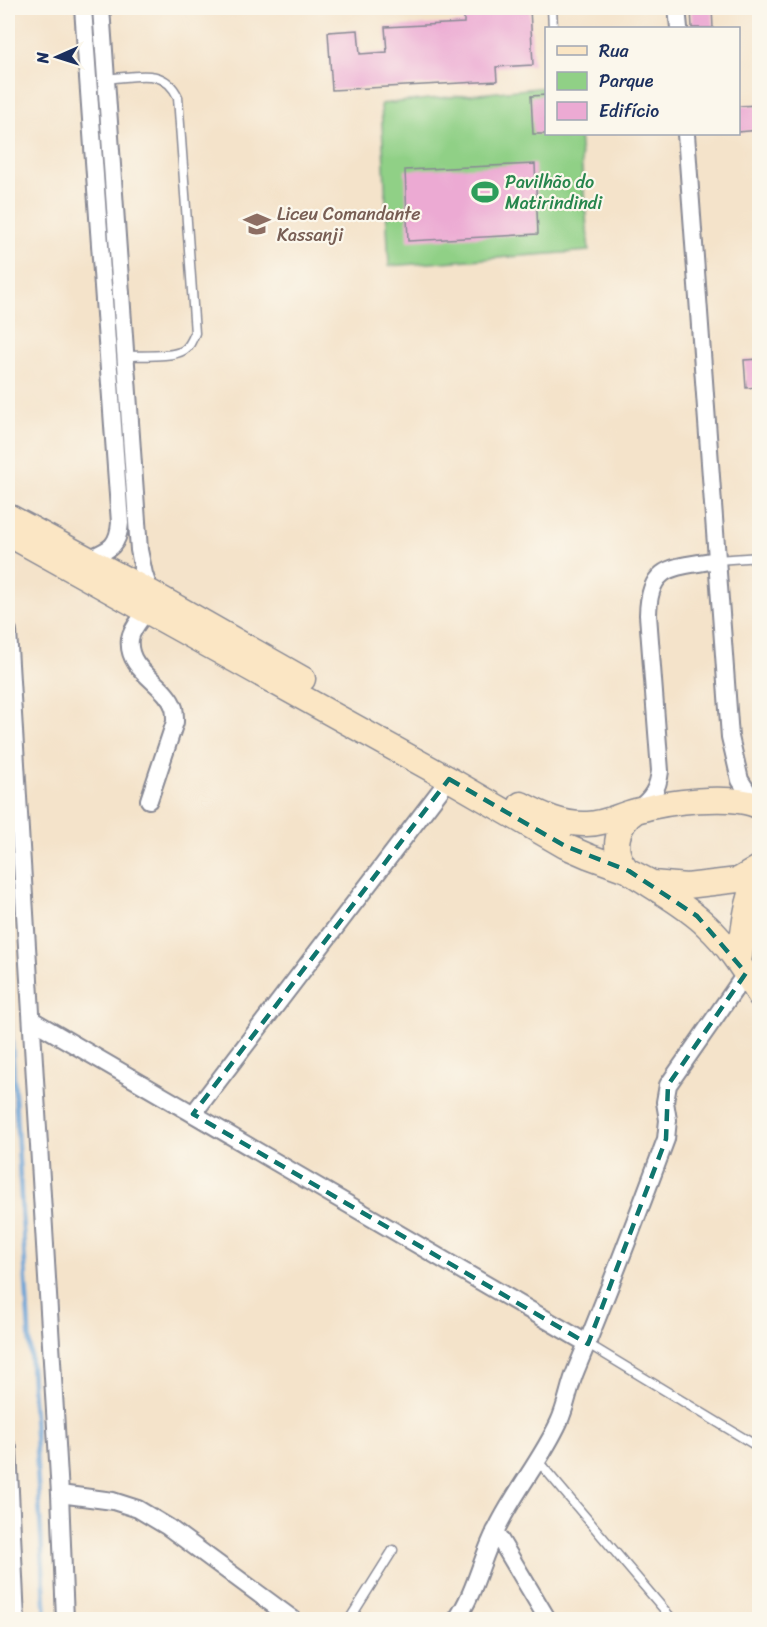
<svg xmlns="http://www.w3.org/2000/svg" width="767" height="1627" viewBox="0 0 767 1627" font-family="Sriracha,sans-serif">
  <rect width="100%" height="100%" fill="#fbf7ec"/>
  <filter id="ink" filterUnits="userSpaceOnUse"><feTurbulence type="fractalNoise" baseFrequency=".0167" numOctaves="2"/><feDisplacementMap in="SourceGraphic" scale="12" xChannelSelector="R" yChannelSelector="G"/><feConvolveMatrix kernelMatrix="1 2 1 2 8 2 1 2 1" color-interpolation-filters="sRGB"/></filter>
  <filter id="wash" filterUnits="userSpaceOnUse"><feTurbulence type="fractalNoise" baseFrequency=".008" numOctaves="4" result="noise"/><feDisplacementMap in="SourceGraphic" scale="24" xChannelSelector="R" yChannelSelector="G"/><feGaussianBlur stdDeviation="1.35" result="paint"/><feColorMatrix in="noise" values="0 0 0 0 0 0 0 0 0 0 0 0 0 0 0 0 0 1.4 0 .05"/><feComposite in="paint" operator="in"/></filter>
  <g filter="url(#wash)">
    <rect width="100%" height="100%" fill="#f4e3ca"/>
    <!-- green -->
    <path fill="#90d086" stroke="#568072" stroke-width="1.5" d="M546 87V134H579L589 251 389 266 381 104Z"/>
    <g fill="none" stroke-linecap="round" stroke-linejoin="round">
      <!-- stream -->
      <path stroke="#67a1d6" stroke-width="4.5" d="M8 976 46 1620"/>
    </g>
    <g id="blocks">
      <!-- building -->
      <path fill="#ecaad3" d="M464 8H530L533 65 496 67 497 81 332 90 328 32 358 30 360 54 387 52 385 27 464 23Z
        M691 8H712L713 28H692Z
        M546 95V134H533L531 96Z
        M760 105V130L738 132V106Z
        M535 164 538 234 408 241 405 170Z
        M760 359V387L746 388 744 360Z"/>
    </g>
  </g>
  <g filter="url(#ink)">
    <use href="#blocks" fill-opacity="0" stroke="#888994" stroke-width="1.5"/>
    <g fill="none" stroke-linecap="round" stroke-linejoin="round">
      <defs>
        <path id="lane" d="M552 8 553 28
          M106 79C135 77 164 66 178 97L195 333C192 340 190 346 184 350 172 358 140 355 125 356
          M717 560 760 557
          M588 1344 760 1448
          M538 1461 673 1620
          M349 1620 393 1550"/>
        <path id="street" d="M83 8 120 523C118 548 108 550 88 559
          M101 8 139 550 144 574 150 592
          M677 8 679 28
          M686 134 730 737 740 780 756 805
          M146 611C141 619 131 630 130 639 126 671 166 683 174 708 175 712 175 717 175 722L149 800
          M8 631 60 1494 65 1620
          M638 809C652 798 658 789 660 771L648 615C649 563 674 568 717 560
          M32 1020 588 1344
          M193 1114 449 779
          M8 1448 16 1620
          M60 1494 113 1501 138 1509 168 1527 294 1620
          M495 1531 548 1620
          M456 1620C476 1592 481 1558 497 1528 515 1491 542 1459 559 1422 567 1405 569 1386 576 1370 608 1293 637 1217 666 1139L668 1120 665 1102 668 1085 746 973"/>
        <path id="secondary" d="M8 516 150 592 303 679
          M8 534 449 779 565 846 588 856 629 871 652 883 687 886 738 880 760 867
          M521 804C542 815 563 825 587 824 605 824 619 815 636 811 665 802 733 793 760 807
          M636 811C618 823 610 848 625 867 630 874 640 878 647 883 667 896 690 909 707 926 729 946 744 971 760 996
          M739 962C744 934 744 900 760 875"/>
      </defs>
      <!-- lane casing -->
      <use href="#lane" stroke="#888994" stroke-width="11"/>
      <!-- street casing -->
      <use href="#street" stroke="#888994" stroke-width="20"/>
      <!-- secondary casing -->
      <use href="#secondary" stroke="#888994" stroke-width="27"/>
      <!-- lane -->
      <use href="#lane" stroke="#fff" stroke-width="8"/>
      <!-- street -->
      <use href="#street" stroke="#fff" stroke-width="16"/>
      <!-- secondary -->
      <use href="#secondary" stroke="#fbe6c4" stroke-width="24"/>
    </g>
  </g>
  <!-- marked area -->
  <path fill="none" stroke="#0f766e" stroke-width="4.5" stroke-dasharray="12 8" stroke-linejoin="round" d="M449 779 565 846 629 871 697 916 746 973 668 1085 666 1139 588 1344 193 1114Z"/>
  <!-- icons -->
  <defs>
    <symbol id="stadium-bare" viewBox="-9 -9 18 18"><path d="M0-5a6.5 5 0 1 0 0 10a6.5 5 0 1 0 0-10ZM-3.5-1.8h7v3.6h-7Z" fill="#2e9e5b" stroke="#fbf7ec" stroke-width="2.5" paint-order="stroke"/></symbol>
    <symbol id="school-bare" viewBox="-9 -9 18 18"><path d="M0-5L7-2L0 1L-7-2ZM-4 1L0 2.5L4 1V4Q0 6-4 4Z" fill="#8d6e63" stroke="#fbf7ec" stroke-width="2.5" paint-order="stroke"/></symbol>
  </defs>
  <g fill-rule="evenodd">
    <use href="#stadium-bare" x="466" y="173" width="38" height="38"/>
    <use href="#school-bare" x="238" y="205" width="38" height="38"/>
  </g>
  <g text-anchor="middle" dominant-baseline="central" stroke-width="4.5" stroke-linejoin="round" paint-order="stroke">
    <!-- leisure labels -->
    <g font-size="18" fill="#27864d" stroke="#fbf7ec" text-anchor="start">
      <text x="505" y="182">Pavilhão do<tspan x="505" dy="21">Matirindindi</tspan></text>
    </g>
    <!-- education labels -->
    <g font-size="18" fill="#785e54" stroke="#fbf7ec" text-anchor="start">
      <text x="277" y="214">Liceu Comandante<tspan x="277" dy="21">Kassanji</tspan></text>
    </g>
  </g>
  <!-- margin -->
  <rect width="767" height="1627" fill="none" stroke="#fbf7ec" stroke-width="30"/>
  <!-- legend -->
  <rect x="545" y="27" width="195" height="108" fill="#fbf7ec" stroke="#a1a7b3" stroke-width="1.5"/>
  <rect x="557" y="46" width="30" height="9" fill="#fbe6c4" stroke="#a1a7b3" stroke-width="1.5"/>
  <text x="599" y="57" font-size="18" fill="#1b2f5e">Rua</text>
  <rect x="557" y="72" width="30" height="18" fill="#90d086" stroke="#a1a7b3" stroke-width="1.5"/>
  <text x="599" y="87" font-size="18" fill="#1b2f5e">Parque</text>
  <rect x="557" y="102" width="30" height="18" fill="#ecaad3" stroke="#a1a7b3" stroke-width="1.5"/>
  <text x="599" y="117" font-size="18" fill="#1b2f5e">Edifício</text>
  <!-- north arrow -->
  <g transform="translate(57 57) rotate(267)" stroke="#fbf7ec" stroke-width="4.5" paint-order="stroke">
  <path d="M0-4.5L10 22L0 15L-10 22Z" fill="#1b2f5e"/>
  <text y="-9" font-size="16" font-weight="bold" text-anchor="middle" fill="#1b2f5e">N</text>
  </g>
</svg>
